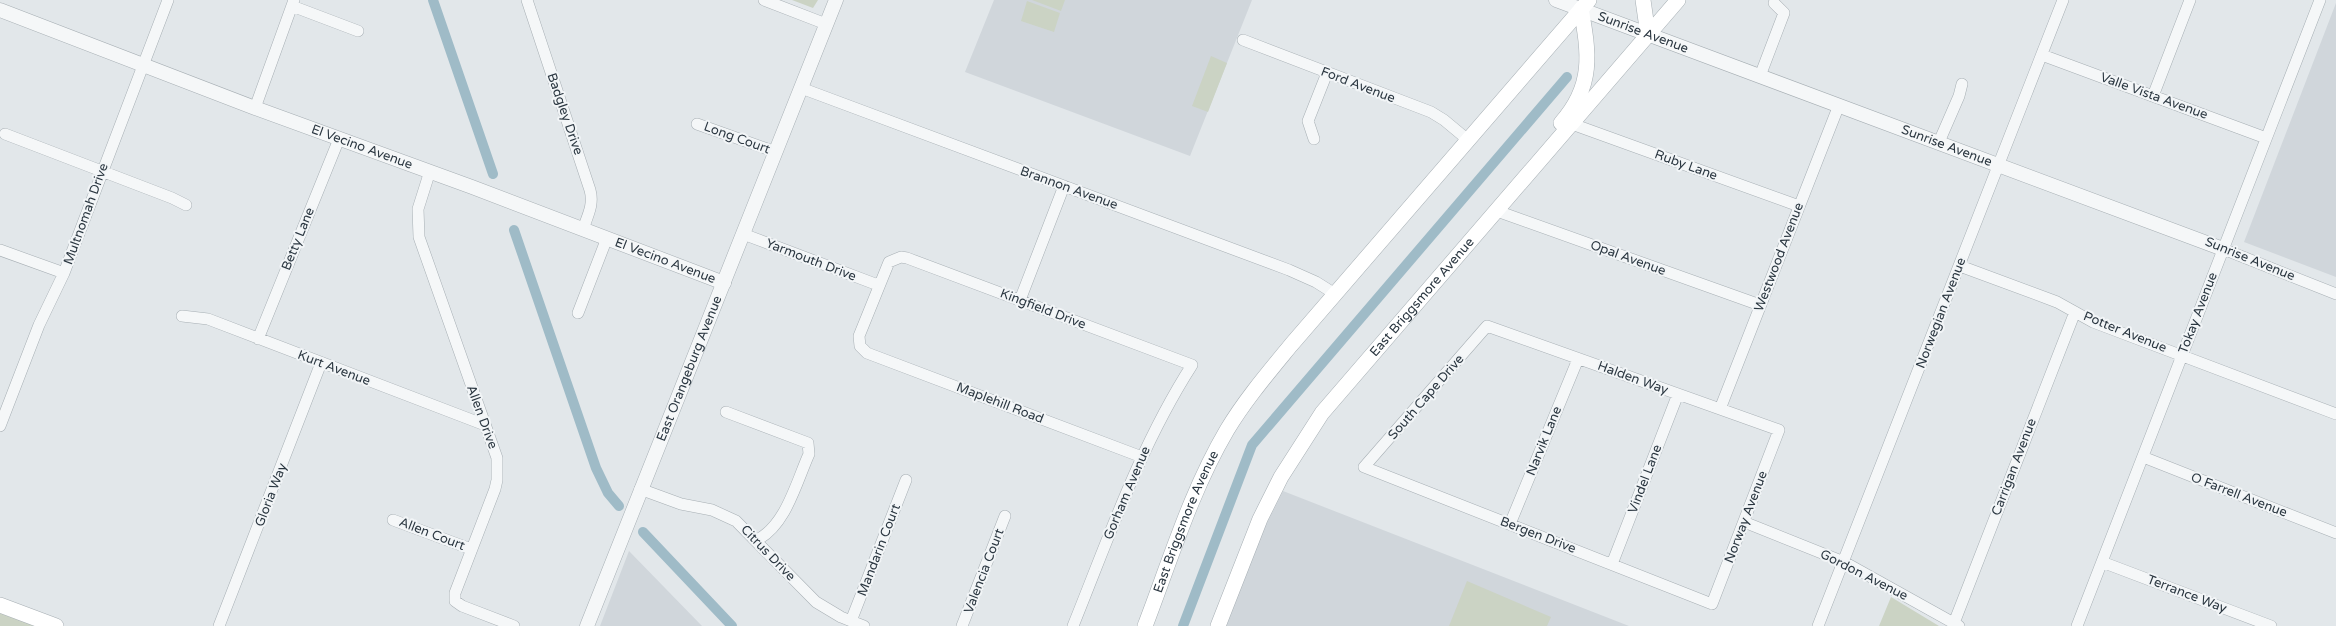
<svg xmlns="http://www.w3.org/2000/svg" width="2336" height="626" viewBox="0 0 2336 626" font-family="'Varela Round',sans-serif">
  <rect width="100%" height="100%" fill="#e2e7ea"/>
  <!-- built -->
  <path fill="#d0d6db" d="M994 0H1252L1190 156 965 72Z
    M2336 3V277L2244 242Z
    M1283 491 1629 626H1226L1262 533Z
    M629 551 702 626H600Z"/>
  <!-- green -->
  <path fill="#cbd3c4" d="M792 0H818L813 8Z
    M1032 0H1065L1061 11Z
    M1027 1 1060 13 1054 32 1021 21Z
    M1211 56 1227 63 1208 112 1192 106Z
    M1467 581 1551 617 1547 626H1449Z
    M1891 597 1939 626H1879Z
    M0 613 35 626H0Z"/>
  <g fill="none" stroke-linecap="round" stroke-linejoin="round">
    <!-- canal -->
    <path stroke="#9fbbc7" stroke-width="10" d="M433 0 493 174
      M514 230 596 468 608 493 619 506
      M643 532 732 626
      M1183 626 1252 445 1567 77"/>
    <defs>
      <path id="minor" d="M527 0 590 190C594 204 588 215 583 229
        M764 0 826 24
        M292 6 358 31
        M1243 40 1431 112 1444 120 1468 140
        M2042 55 2266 138
        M1760 76 1784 13 1774 3
        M801 88 1289 270 1316 282 1335 294
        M2153 96 2190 0
        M255 108 294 0
        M697 124 776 152
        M1572 124 1799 206
        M5 134 172 198 186 205
        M1314 139 1308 121 1327 73
        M1939 142 1959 96 1962 84
        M430 171 418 209 419 237 497 458V480L495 489 455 593V601L462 606 514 626
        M1497 211 1760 305
        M743 234 878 285
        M2223 249 2336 294
        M0 250 64 273
        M1960 266 2057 302 2093 322 2336 414
        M1020 300 1064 186
        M578 313 607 238
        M182 316 208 319 485 425
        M1487 326 1779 430 1712 604 1364 467Z
        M258 339 339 139
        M1720 409 1839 105
        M726 412 808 443 809 454C796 483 786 525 757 540
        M0 426 39 325 64 273 168 0
        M2143 457 2336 533
        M640 489 681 504 712 510 736 521 816 602 841 617 864 626
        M393 520 471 549
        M1744 522 1844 562 1959 626
        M1510 524 1578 359
        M2102 562 2271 626
        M1612 564 1678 394
        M851 621 906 480
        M1954 623 2075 312
        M219 626 321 363
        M962 626 1005 516
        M1073 626C1109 537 1140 446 1192 365L907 258 901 257 889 262 859 336 860 346 867 353 1142 457
        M1818 626 2063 0
        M2077 626 2320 0"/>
      <g id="tertiary">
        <path id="s1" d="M1556 0 2223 249"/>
        <path id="s2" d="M0 10 255 108 472 187 724 283"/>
        <path id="s3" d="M587 626 836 0"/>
      </g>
      <g id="secondary">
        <path d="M1643 0 1648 35"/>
        <path d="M1561 123C1594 86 1589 53 1581 9"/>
        <path d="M0 605 56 626"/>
        <path id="s4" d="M1145 626C1170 561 1191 491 1227 430 1245 400 1268 373 1291 345L1589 0"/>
        <path id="s5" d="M1218 626 1260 519 1281 477 1322 413 1678 0"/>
      </g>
    </defs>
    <!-- minor casing -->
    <use href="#minor" stroke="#a7afb4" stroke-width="12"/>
    <!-- tertiary casing -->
    <use href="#tertiary" stroke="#a7afb4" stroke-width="15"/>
    <!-- secondary casing -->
    <use href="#secondary" stroke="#a7afb4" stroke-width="16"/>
    <!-- minor -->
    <use href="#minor" stroke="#f5f7f8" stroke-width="11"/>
    <!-- tertiary -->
    <use href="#tertiary" stroke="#f5f7f8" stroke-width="14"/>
    <!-- secondary -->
    <use href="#secondary" stroke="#fff" stroke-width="15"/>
  </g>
  <g text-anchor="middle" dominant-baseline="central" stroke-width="4" stroke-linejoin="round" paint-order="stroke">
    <!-- street labels -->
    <g font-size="13" fill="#2b3741" stroke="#f2f5f7">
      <text stroke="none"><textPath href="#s1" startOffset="93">Sunrise Avenue</textPath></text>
      <text transform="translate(1358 85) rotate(21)">Ford Avenue</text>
      <text transform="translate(2154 96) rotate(20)">Valle Vista Avenue</text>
      <text transform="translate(565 114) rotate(71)">Badgley Drive</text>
      <text transform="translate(737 138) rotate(20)">Long Court</text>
      <text stroke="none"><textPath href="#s1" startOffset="417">Sunrise Avenue</textPath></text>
      <text stroke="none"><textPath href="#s2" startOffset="387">El Vecino Avenue</textPath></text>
      <text transform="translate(1686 165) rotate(20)">Ruby Lane</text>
      <text transform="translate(1069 188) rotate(20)">Brannon Avenue</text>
      <text transform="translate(86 214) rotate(-70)">Multnomah Drive</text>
      <text transform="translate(298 239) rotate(-68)">Betty Lane</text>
      <text transform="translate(1779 257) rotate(-69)">Westwood Avenue</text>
      <text transform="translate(1628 258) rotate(20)">Opal Avenue</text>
      <text transform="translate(2250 259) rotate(22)">Sunrise Avenue</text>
      <text stroke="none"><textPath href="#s2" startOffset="711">El Vecino Avenue</textPath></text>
      <text transform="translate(811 260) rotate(21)">Yarmouth Drive</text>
      <text stroke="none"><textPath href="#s5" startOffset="391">East Briggsmore Avenue</textPath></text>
      <text transform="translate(1043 309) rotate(21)">Kingfield Drive</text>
      <text transform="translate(1941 313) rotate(-69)">Norwegian Avenue</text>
      <text transform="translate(2198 313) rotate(-69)">Tokay Avenue</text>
      <text transform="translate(2125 332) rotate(22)">Potter Avenue</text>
      <text transform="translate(334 368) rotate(21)">Kurt Avenue</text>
      <text stroke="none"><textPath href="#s3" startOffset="277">East Orangeburg Avenue</textPath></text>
      <text transform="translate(1633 378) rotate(20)">Halden Way</text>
      <text transform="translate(1426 397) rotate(-49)">South Cape Drive</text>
      <text transform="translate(1000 403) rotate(21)">Maplehill Road</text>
      <text transform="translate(482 417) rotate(70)">Allen Drive</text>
      <text transform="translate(1544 441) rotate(-68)">Narvik Lane</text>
      <text transform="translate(2014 467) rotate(-69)">Carrigan Avenue</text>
      <text transform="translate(1645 479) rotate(-69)">Vindel Lane</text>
      <text transform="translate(1127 493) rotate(-67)">Gorham Avenue</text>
      <text transform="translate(271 495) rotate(-69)">Gloria Way</text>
      <text transform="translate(2239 495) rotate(21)">O Farrell Avenue</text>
      <text transform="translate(1746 517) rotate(-69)">Norway Avenue</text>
      <text stroke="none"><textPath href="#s4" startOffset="112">East Briggsmore Avenue</textPath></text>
      <text transform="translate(432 534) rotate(21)">Allen Court</text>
      <text transform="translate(1538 535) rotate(21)">Bergen Drive</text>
      <text transform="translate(879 550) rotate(-69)">Mandarin Court</text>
      <text transform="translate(768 553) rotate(46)">Citrus Drive</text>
      <text transform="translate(984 571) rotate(-69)">Valencia Court</text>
      <text transform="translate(1864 575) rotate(27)">Gordon Avenue</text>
      <text transform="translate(2187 594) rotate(21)">Terrance Way</text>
    </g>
  </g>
</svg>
